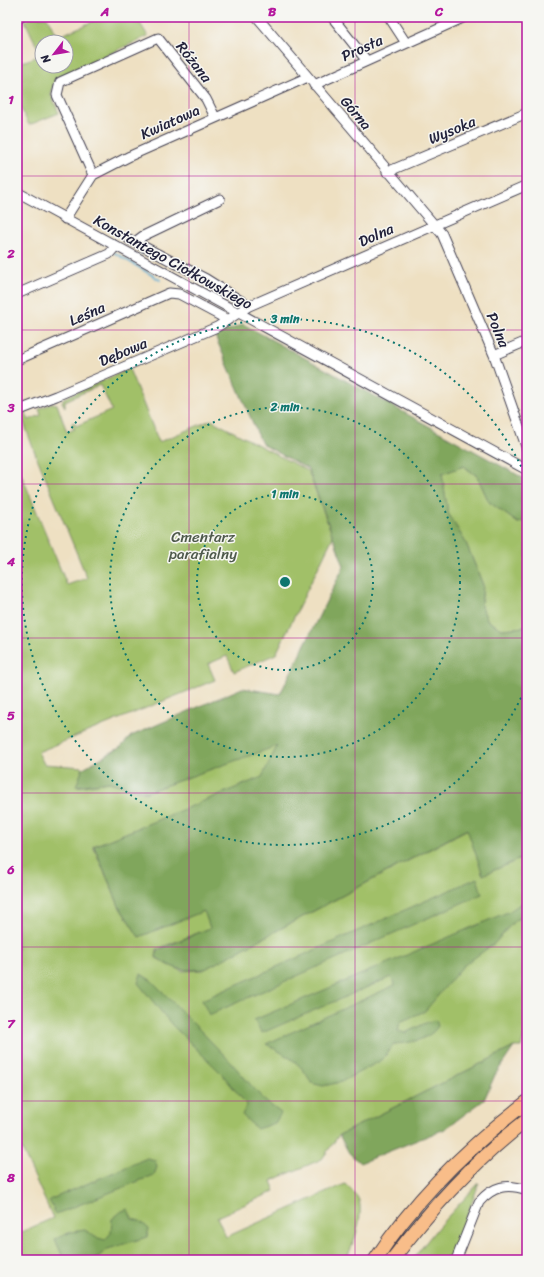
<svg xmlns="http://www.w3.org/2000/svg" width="544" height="1277" viewBox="0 0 544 1277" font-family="Sriracha,sans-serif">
  <rect width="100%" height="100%" fill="#f6f6f2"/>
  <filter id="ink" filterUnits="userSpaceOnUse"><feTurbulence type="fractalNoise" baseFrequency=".025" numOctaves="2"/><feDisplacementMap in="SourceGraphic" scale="8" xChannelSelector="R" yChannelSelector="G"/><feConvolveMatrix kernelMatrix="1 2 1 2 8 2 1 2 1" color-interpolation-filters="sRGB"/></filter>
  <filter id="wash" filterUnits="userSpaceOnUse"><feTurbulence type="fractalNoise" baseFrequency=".012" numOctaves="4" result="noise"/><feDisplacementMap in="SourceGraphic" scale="16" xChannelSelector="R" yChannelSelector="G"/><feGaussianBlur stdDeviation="0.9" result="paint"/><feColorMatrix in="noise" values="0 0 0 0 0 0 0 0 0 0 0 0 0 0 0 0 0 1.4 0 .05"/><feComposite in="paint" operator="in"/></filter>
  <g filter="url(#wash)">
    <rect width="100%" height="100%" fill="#eee0c2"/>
    <!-- green -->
    <path fill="#a1c068" stroke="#627152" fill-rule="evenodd" d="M34 17H47L57 37 103 17H136L148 36 55 79 51 95 59 113 29 125 17 100V64L41 55 25 21ZM42 42H66V66H42Z
      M129 369 159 442 211 420 308 471 333 537 276 654 234 672 227 656 208 664 215 680 38 752 44 764 83 767 77 787 109 782 145 793 278 744 264 778 93 846 120 908 139 937 205 910 210 928 157 949 156 958 182 971 203 970 468 829 483 875 527 856V1025L521 1047H514L339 1135 322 1159 271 1181 275 1191 217 1217 226 1237 345 1184C349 1188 355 1193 358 1198 365 1212 354 1246 345 1260H17V1234L53 1218 22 1149 17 1151V464L67 585 87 578 33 448 21 414 25 412 29 420 41 415 39 409 52 403 57 404 67 432 75 429 72 427V423L74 422 76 426 112 410 100 385 65 401V407L62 402 64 398Z
      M463 466 477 476 489 502 518 523 527 521V627L502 629 488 621 481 606 483 585 466 543 448 513 442 474Z
      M479 1183 451 1260H412L439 1226Z"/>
    <!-- forest -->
    <path fill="#80a65c" stroke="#51644c" d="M243 324 527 480V521L518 523 489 502 477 476 464 466 442 474 448 513 466 543 483 585 481 606 488 621 502 629 527 627V856L483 875 467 829 205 969C182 971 174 970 156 957L158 950 210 928 204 911 139 937 119 906 94 846 262 777 277 746 147 792 109 782 76 786 83 768 121 747 131 736 242 688 280 694 344 566 308 469 262 444 215 336Z
      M477 878 482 894 209 1015 202 1000Z
      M527 899V915L515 920 495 943 463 966 425 1011 400 1022 398 1031 405 1033 428 1022 436 1020 438 1026C429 1040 410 1043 394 1044L382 1060 341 1082 323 1086 311 1083C302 1062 285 1055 266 1044L395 985 391 977 262 1033 254 1020 510 911Z
      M141 974 152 981 228 1059 265 1101 281 1113 275 1123 257 1129 242 1115 247 1105 222 1074 172 1025 138 983Z
      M514 1047 495 1075 484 1100 445 1129 360 1163 349 1153 339 1135Z
      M147 1158 155 1160 157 1167 154 1175 56 1214 49 1200Z
      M128 1209 132 1219 140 1221 149 1229 147 1237 108 1249 94 1260H64L55 1239 71 1232 85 1230 95 1237 105 1240 111 1233 112 1219 122 1211Z"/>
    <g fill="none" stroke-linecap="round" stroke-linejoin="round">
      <!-- stream -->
      <path stroke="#59add5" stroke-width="2" d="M115 253 160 280
        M141 254 143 251"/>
    </g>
  </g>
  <g filter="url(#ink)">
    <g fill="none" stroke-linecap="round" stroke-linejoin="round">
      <defs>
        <path id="minor" d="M257 17 442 234 494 355 527 449
          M332 17 367 61
          M389 17 406 43
          M17 19 21 17
          M314 85 465 17
          M387 172 527 113
          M93 175 57 95 60 82 158 38 206 99 215 117
          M17 192 527 470
          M65 219 93 175 130 156 308 77
          M129 239 206 279 249 306
          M135 242 143 236 220 199
          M17 294 109 254 116 246
          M494 355 527 341
          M17 360 169 293 179 294 228 320
          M17 411 56 396 217 327 249 306 527 185
          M456 1260 479 1202C493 1186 507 1183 527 1190"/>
        <path id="highway" d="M375 1260C415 1199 469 1146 527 1102
          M392 1260C432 1207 475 1160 527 1120"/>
      </defs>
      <!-- minor casing -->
      <use href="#minor" stroke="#413e4f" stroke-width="11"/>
      <!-- highway casing -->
      <use href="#highway" stroke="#413e4f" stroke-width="15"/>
      <!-- minor -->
      <use href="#minor" stroke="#fff" stroke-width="9"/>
      <!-- highway -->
      <use href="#highway" stroke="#f8bd89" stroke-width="13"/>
    </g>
  </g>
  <!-- grid -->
  <path fill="none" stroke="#b5179e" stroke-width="1" stroke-opacity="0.55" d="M189 17V1260M355 17V1260M17 176H527M17 330H527M17 484H527M17 638H527M17 793H527M17 947H527M17 1101H527"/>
  <!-- distance rings -->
  <g fill="none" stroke="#0f766e" stroke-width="2" stroke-dasharray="2 4">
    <circle cx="285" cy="582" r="88"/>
    <circle cx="285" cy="582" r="175"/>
    <path d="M526 687A263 263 0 1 1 526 477"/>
  </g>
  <g text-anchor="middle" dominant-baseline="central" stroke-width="3" stroke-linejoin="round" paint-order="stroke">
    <!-- street labels -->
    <g font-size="15" fill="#22223b" stroke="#f6f6f2">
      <text transform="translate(362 48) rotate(-24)">Prosta</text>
      <text transform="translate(194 62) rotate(52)">Różana</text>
      <text transform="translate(356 113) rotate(50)">Górna</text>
      <text transform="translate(170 122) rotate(-24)">Kwiatowa</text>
      <text transform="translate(452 130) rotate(-23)">Wysoka</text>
      <text transform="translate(376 235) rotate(-24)">Dolna</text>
      <text transform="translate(173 262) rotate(29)">Konstantego Ciołkowskiego</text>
      <text transform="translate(87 314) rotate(-24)">Leśna</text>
      <text transform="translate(498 330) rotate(67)">Polna</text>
      <text transform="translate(123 352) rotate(-23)">Dębowa</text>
    </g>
    <!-- park labels -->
    <g font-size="15" fill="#4e594b" stroke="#f6f6f2">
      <text x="203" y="537">Cmentarz<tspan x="203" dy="17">parafialny</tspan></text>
    </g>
  </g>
  <circle cx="285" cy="582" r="6" fill="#0f766e" stroke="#f6f6f2" stroke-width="2"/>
  <g font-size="12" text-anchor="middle" font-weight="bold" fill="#0f766e" stroke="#f6f6f2" stroke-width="3" stroke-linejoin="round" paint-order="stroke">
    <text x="285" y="323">3 min</text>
    <text x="285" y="411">2 min</text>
    <text x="285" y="498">1 min</text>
  </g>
  <!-- margin -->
  <rect width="544" height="1277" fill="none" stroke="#f6f6f2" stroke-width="44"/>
  <!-- north arrow -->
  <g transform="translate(54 54) rotate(239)"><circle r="19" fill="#f6f6f2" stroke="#a1a1a9"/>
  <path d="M0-3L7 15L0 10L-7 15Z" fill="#b5179e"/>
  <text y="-6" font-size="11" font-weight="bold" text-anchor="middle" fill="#22223b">N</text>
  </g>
  <rect x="22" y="22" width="500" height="1233" fill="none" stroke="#b5179e" stroke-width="1.5"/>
  <g font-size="13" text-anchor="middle" font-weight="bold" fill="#b5179e">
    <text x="105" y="16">A</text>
    <text x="272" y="16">B</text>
    <text x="439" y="16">C</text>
    <text x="11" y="104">1</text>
    <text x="11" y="258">2</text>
    <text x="11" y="412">3</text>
    <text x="11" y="566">4</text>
    <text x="11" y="720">5</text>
    <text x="11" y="874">6</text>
    <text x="11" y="1028">7</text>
    <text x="11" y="1182">8</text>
  </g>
</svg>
